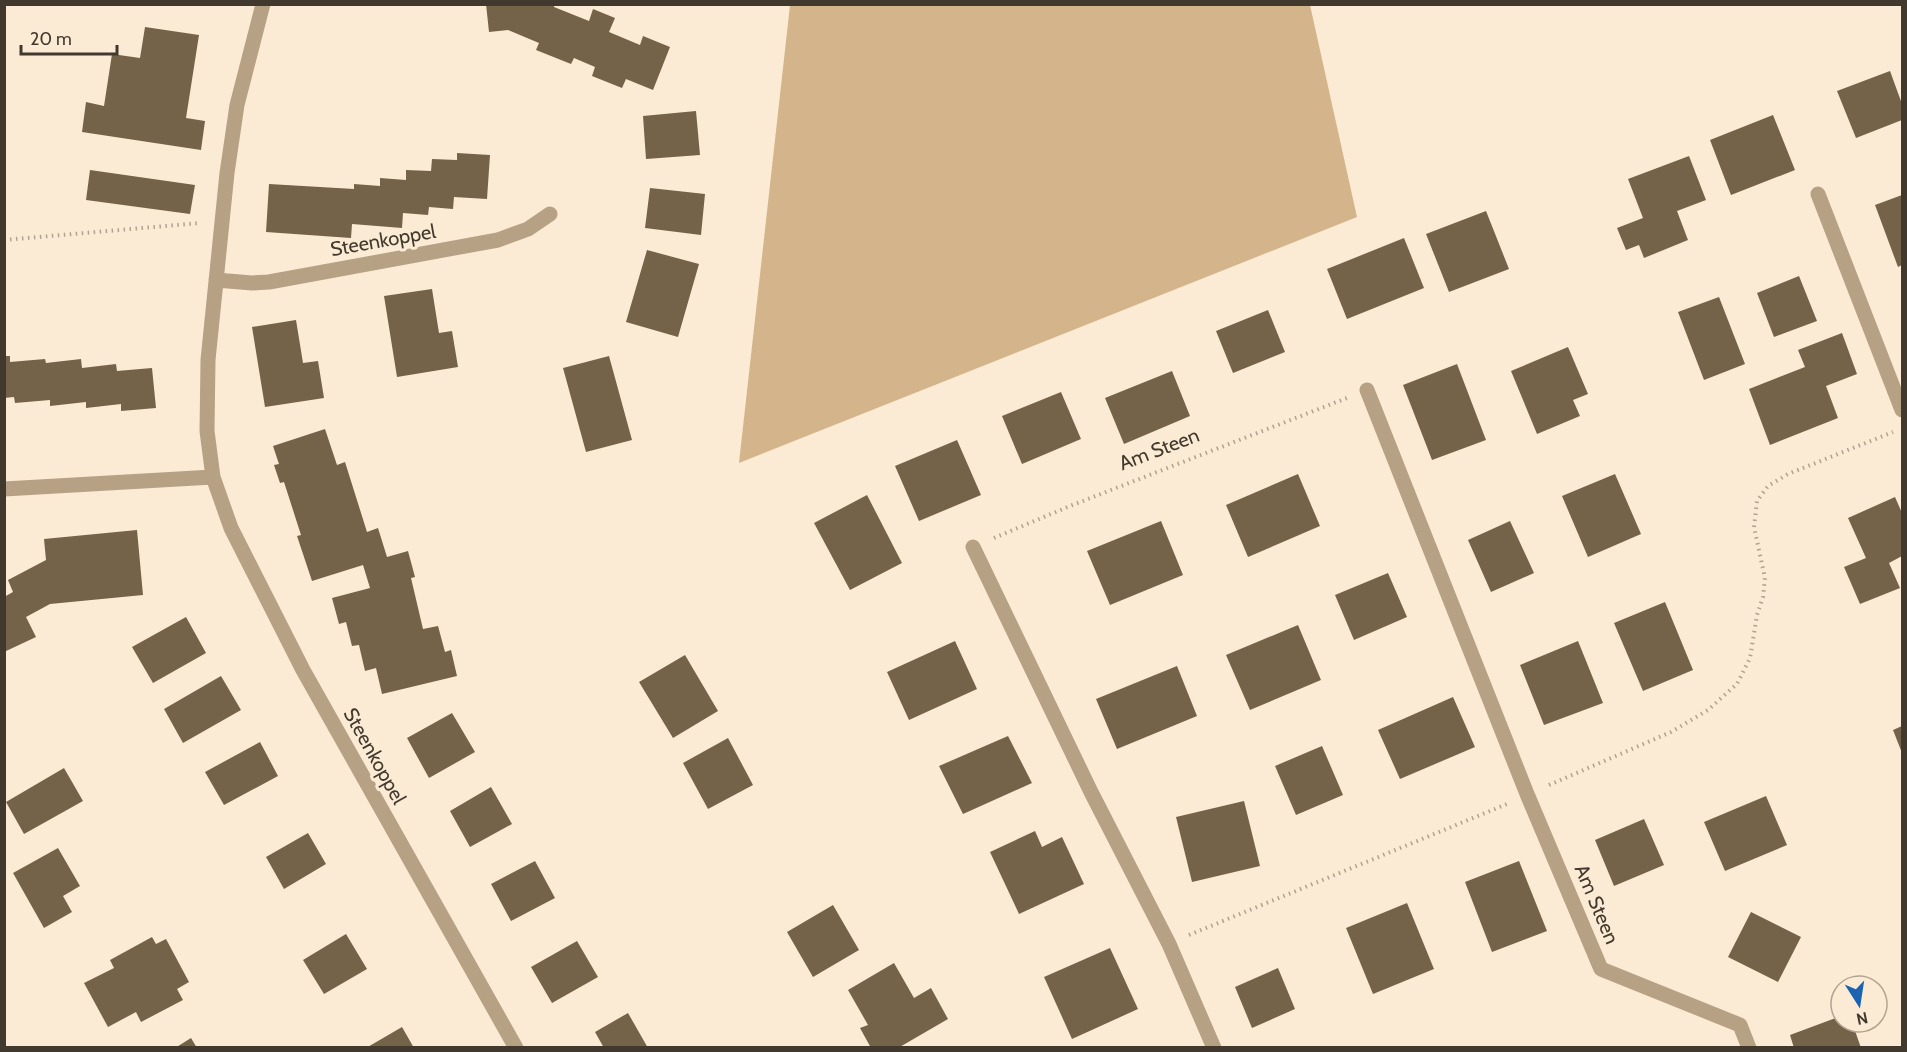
<svg xmlns="http://www.w3.org/2000/svg" width="1907" height="1052" viewBox="0 0 1907 1052" font-family="Cabin,sans-serif">
  <rect width="100%" height="100%" fill="#fcebd4"/>
  <!-- green -->
  <path fill="#d4b58b" d="M790 5H1310L1357 217 739 463Z"/>
  <!-- building -->
  <path fill="#746249" d="M486 4H554V7L589 21 593 9 615 18 609 32 640 45 643 36 670 47 653 90 626 79 622 88 592 76 595 67 574 58 571 64 536 50 539 43 508 30 489 32Z
    M145 27 199 35 186 118 205 121 201 150 82 132 86 102 104 106 112 54 140 58Z
    M1890 71 1902 104V120L1856 138 1837 91Z
    M696 111 700 155 646 159 643 116Z
    M1773 115 1795 170 1731 195 1710 140Z
    M457 153 490 155 487 199 454 197 453 209 429 207 428 215 403 213 402 228 352 224 351 238 266 232 269 184 354 189V184L380 186V178L406 180V170L431 171 432 159 457 160Z
    M1689 156 1706 200 1677 211 1688 240 1644 258 1639 245 1626 250 1617 228 1643 218 1628 179Z
    M90 170 195 185 190 214 86 200Z
    M650 188 705 194 701 235 645 228Z
    M1902 195V265L1898 267 1875 205Z
    M1486 211 1509 269 1449 292 1426 234Z
    M1404 238 1424 288 1347 319 1327 269Z
    M647 250 699 264 678 337 626 322Z
    M1799 276 1817 321 1774 337 1757 293Z
    M432 289 439 333 452 331 458 367 397 377 384 296Z
    M1719 297 1745 364 1704 380 1678 312Z
    M1268 310 1285 352 1233 373 1216 331Z
    M296 320 303 363 318 361 324 398 265 407 252 327Z
    M1842 333 1857 374 1826 386 1838 418 1770 445 1749 389 1805 367 1798 350Z
    M1568 347 1588 394 1573 400 1580 416 1537 434 1511 371Z
    M4 356H10V362L45 359 46 363 81 359 82 368 116 364 117 371 152 368 156 408 121 411V404L86 408V402L50 406V400L15 403 14 397 4 398Z
    M609 356 632 440 586 452 563 368Z
    M1457 364 1486 440 1432 460 1403 385Z
    M1172 371 1190 416 1124 444 1105 398Z
    M1061 392 1081 439 1022 464 1002 416Z
    M325 429 337 465 345 462 367 532 378 528 387 557 408 551 415 577 411 578 423 629 438 626 445 652 451 650 457 676 382 694 376 668 365 671 359 645 352 646 346 622 339 624 332 598 370 588 363 565 312 581 297 536 301 535 284 482 280 483 274 465 279 464 273 446Z
    M957 440 981 495 919 521 895 466Z
    M1298 474 1320 526 1248 557 1226 505Z
    M1615 474 1641 534 1588 557 1562 496Z
    M867 495 902 563 850 590 814 523Z
    M1895 497 1902 513V556L1889 563 1900 588 1860 604 1844 567 1866 558 1848 518Z
    M1161 521 1183 575 1110 605 1087 551Z
    M1510 521 1534 573 1491 592 1468 540Z
    M137 530 143 595 50 604 26 617 36 637 4 652V597L13 592 8 580 46 560 44 539Z
    M1388 573 1407 617 1354 640 1335 595Z
    M1665 602 1693 670 1643 691 1614 623Z
    M186 617 206 653 153 683 132 647Z
    M1298 625 1321 680 1250 710 1226 655Z
    M955 641 977 689 909 720 887 672Z
    M1578 641 1603 703 1544 725 1520 665Z
    M685 655 718 711 673 738 639 682Z
    M1177 666 1197 716 1117 749 1096 699Z
    M221 676 241 710 183 743 164 709Z
    M1453 697 1475 747 1400 779 1378 730Z
    M452 713 475 752 429 778 407 738Z
    M1902 726V753L1893 730Z
    M1008 736 1032 783 963 814 939 766Z
    M728 738 753 785 708 809 683 763Z
    M260 742 278 776 224 805 205 772Z
    M1322 746 1343 795 1296 815 1275 766Z
    M64 768 83 801 24 834 6 802Z
    M491 787 512 824 470 847 450 811Z
    M1766 796 1787 845 1725 871 1704 822Z
    M1244 801 1260 866 1192 882 1176 817Z
    M1644 819 1664 865 1614 886 1595 840Z
    M1035 831 1042 847 1062 837 1084 884 1019 914 990 852Z
    M308 833 326 864 284 889 266 857Z
    M58 848 80 886 63 896 72 912 44 928 13 873Z
    M535 861 555 898 511 921 491 884Z
    M1519 861 1547 931 1492 952 1465 882Z
    M1407 903 1434 969 1373 994 1346 928Z
    M833 905 859 950 813 977 787 932Z
    M1751 912 1801 937 1778 982 1728 957Z
    M346 934 367 969 324 994 303 960Z
    M152 937 156 944 166 939 189 982 177 989 183 1000 141 1022 136 1012 108 1027 84 983 114 968 110 960Z
    M577 941 598 977 552 1003 531 967Z
    M1110 948 1138 1009 1072 1039 1044 977Z
    M894 963 914 998 931 988 948 1019 898 1048H871L860 1028 868 1025 848 990Z
    M1278 968 1295 1009 1252 1028 1235 987Z
    M628 1013 648 1048H604L595 1032Z
    M1841 1016V1022H1852L1861 1048H1794L1790 1035Z
    M402 1027 414 1048H366Z
    M191 1038 197 1048H175Z"/>
  <g fill="none" stroke-linecap="round" stroke-linejoin="round">
    <!-- path -->
    <path stroke="#afa290" stroke-width="4" stroke-dasharray="1.5 4.5" stroke-linecap="butt" d="M4 240 200 223
      M994 538 1070 506 1347 398
      M1549 785 1671 732 1708 710 1737 684 1750 658 1757 615 1763 597 1765 578 1754 527 1757 501 1768 486 1788 474 1893 432
      M1189 935 1507 804"/>
    <!-- street -->
    <path stroke="#b7a184" stroke-width="15" d="M1818 194 1902 410
      M216 280 252 283 269 282 498 240 528 229 550 214
      M1367 390 1527 794 1601 969 1740 1025 1749 1048
      M213 477 231 528 303 670 516 1048
      M4 489 213 477 207 431 208 360 227 173 237 105 263 4
      M973 547 1091 792 1169 944 1214 1048"/>
  </g>
  <g text-anchor="middle" dominant-baseline="central" stroke-width="6" stroke-linejoin="round" paint-order="stroke">
    <!-- street labels -->
    <g font-size="20" fill="#41392e" stroke="#fcebd4">
      <text transform="translate(383 240) rotate(-10)">Steenkoppel</text>
      <text transform="translate(1159 449) rotate(-21)">Am Steen</text>
      <text transform="translate(375 756) rotate(61)">Steenkoppel</text>
      <text transform="translate(1597 904) rotate(67)">Am Steen</text>
    </g>
  </g>
  <!-- border -->
  <rect width="1907" height="1052" fill="none" stroke="#41392e" stroke-width="12"/>
  <!-- north arrow -->
  <g transform="translate(1859 1004) rotate(168)"><circle r="28" fill="#fcebd4" stroke="#b1a492" stroke-width="1.5"/>
  <path d="M0-4.5L10 22L0 15L-10 22Z" fill="#1a62b2"/>
  <text y="-9" font-size="16" font-weight="bold" text-anchor="middle" fill="#41392e">N</text>
  </g>
  <!-- scale -->
  <path d="M21 45v9h96v-9" fill="none" stroke="#41392e" stroke-width="3"/>
  <text x="30" y="45" font-size="18" fill="#41392e" stroke="#fcebd4" stroke-width="4.5" paint-order="stroke">20 m</text>
</svg>
